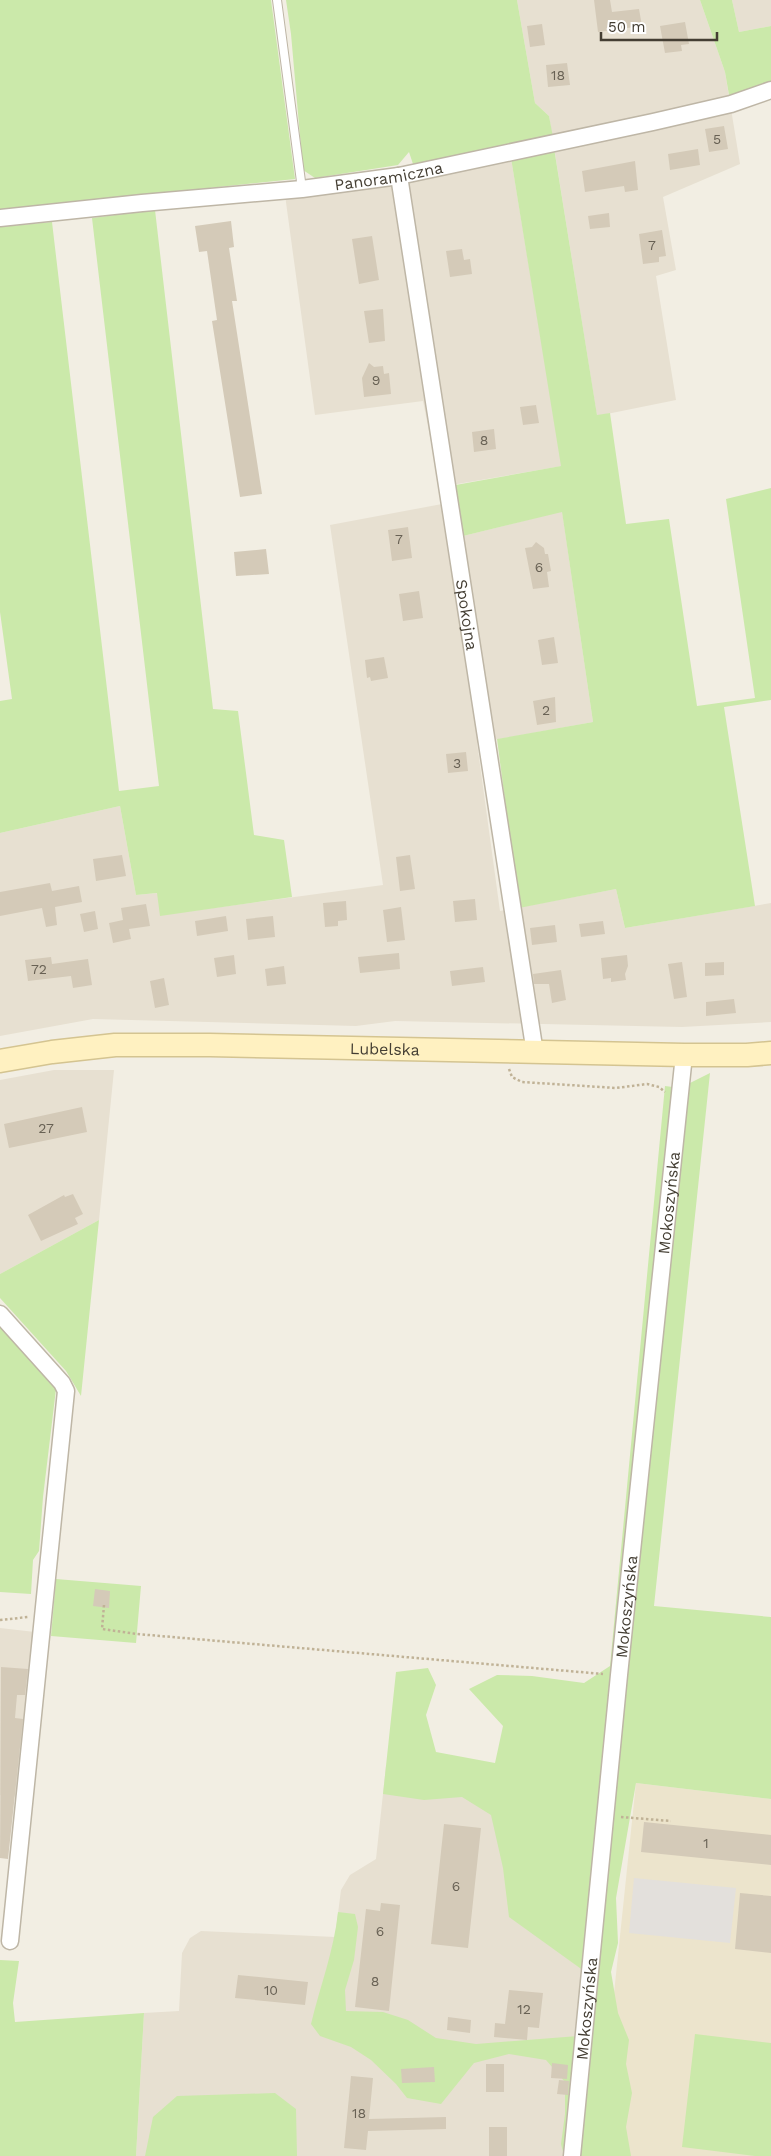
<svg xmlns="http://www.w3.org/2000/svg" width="771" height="2156" viewBox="0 0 771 2156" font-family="'Work Sans',sans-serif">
  <rect width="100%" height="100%" fill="#f2eee3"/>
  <!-- residential -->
  <path fill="#e7e0d1" d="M517 0H700L725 72 740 164 663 197 676 270 656 276 676 400 597 416 549 116 535 103Z
    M732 0H771V26L739 32Z
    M511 158 562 466 440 487 423 401 315 415 285 195Z
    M442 504 459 537 562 511 593 722 477 743 500 911 616 889 625 928 771 903V1022L682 1027 395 1021 356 1026 93 1019 0 1036V833L120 806 136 895 158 893 161 915 383 885 330 525Z
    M54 1070H114L99 1220 0 1274V1080Z
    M0 1628 35 1632 21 1797 0 1795Z
    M386 1766 602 1791 566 2156H136L144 2013 179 2011 182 1953 190 1938 201 1931 335 1937 341 1890 350 1875 376 1859Z"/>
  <!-- education -->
  <path fill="#ece4cc" d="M636 1783 771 1799V2156H597Z"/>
  <!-- green -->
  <path fill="#cbe9aa" d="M0 0H271L295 179 0 210Z
    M286 0H517L535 103 549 116 553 137 413 164 409 152 398 165 315 178 303 170 291 34Z
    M700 0H732L739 32 771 26V83L729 95 725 72Z
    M554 148 597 415 610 413 626 524 669 519 697 706 755 698 726 499 771 488V700L724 707 755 906 625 928 616 889 519 908 497 739 593 722 562 512 459 537 450 486 561 466 511 158Z
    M155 210 213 709 238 711 254 835 284 840 292 897 160 916 157 893 136 895 120 806 0 833V701L12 699 0 612V227L52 222 119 791 159 786 92 218Z
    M710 1073 654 1606 771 1617V1799L636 1783 616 1898 618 1943 611 1972 618 2013 629 2040 626 2064 632 2093 626 2127 631 2156H564L561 2144 565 2114V2082L546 2060 509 2054 474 2063 441 2104 407 2098 396 2084 371 2060 351 2047 320 2036 311 2024C320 1986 334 1951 338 1912L355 1914 358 1927 354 1960 345 1990 346 2011 383 2012 408 2020 436 2038 476 2044 578 2036 584 1971 509 1917 503 1868 491 1815 462 1797 424 1800 383 1794 396 1672 428 1668 436 1685 426 1715 436 1752 495 1763 503 1726 469 1689 497 1675 532 1676 584 1683 610 1666 665 1086 680 1088Z
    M99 1220 81 1396 66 1371 0 1298V1274Z
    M0 1327 56 1389 43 1497 39 1551 33 1560 31 1594 0 1592Z
    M56 1579 141 1586 136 1643 51 1636Z
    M0 1960 19 1961 13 2003 15 2022 144 2013 136 2156H0Z
    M695 2034 771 2043V2156H755L682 2147Z
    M275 2093 296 2109 297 2156H145L153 2117 177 2096Z"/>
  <!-- parking -->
  <path fill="#e3e0dc" d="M634 1878 736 1888 730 1943 629 1933Z"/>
  <!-- building -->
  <path fill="#d4cab8" d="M594 0H610L612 12 639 9 642 26 598 32Z
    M685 22 689 44 681 45 682 51 665 53 660 26Z
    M542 24 545 45 530 47 527 26Z
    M567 63 570 85 548 87 546 65Z
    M724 126 728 149 709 152 705 129Z
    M698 149 700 165 670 170 668 154Z
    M635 161 638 190 625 192 624 186 585 192 582 171Z
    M609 213 610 227 590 229 588 216Z
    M231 221 234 247 229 248 237 301H232L262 494 240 497 212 321 217 320 207 251 199 252 195 226Z
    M662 230 666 256 659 257V262L643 264 639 234Z
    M372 236 379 280 359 284 352 239Z
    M462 249 464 260 470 259 472 274 450 277 446 251Z
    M383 309 385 341 369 343 364 311Z
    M369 363 374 367 383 366 384 374 389 373 391 394 364 397 362 378Z
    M536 405 539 423 523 425 520 407Z
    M494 429 496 449 474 452 472 432Z
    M408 527 412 558 392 561 388 530Z
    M536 542 544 548 545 554H548L551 571 547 572 549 587 533 589 525 548 532 547Z
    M266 549 269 574 236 576 234 552Z
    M419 591 423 618 403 621 399 594Z
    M554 637 558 663 542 665 538 640Z
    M384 657 388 678 371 681 370 677 367 678 365 660Z
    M555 697 556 722 537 725 533 701Z
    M466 752 468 771 448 773 446 754Z
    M122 855 126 876 96 881 93 859Z
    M410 855 415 889 400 891 396 857Z
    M50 883 52 891 79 886 82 902 55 907 57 925 46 927 42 908 0 916V892Z
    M475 899 477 920 455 922 453 901Z
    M346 901 347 920 338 921V926L325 927 323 903Z
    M146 904 150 926 129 929 131 939 113 943 109 923 123 920 121 908Z
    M401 907 405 940 387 942 383 910Z
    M95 911 98 929 84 932 80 914Z
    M226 916 228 931 197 936 195 921Z
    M273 916 275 937 248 940 246 919Z
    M603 921 605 934 581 937 579 924Z
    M555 925 557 942 532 945 530 928Z
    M399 953 400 969 360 973 358 957Z
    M234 955 236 974 217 977 214 958Z
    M627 955 628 966 625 974 626 980 611 982V978L603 979 601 958Z
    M51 957 52 964 88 959 92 985 73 988 71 976 28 981 25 960Z
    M682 962 687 997 674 999 668 964Z
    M724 962V975L705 976V963Z
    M284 966 286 984 267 986 265 969Z
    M483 967 485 982 452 986 450 971Z
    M561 970 566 1000 552 1003 549 984H534L533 974Z
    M164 978 169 1005 155 1008 150 981Z
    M734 999 736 1013 706 1016V1002Z
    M82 1107 87 1132 9 1148 4 1124Z
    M73 1194 83 1214 75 1218 78 1224 41 1241 28 1215 64 1195 65 1197Z
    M95 1589 110 1591 109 1608 93 1606Z
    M1 1667 28 1669 25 1695H17L15 1718 23 1719 8 1859 0 1858Z
    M644 1822 771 1835V1865L641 1852Z
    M444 1824 481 1828 468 1948 431 1944Z
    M740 1893 771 1896V1953L735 1949Z
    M381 1903 400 1905 389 2011 355 2007 366 1909 380 1911Z
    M238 1975 308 1982 305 2005 235 1998Z
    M509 1990 543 1993 539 2028 528 2027 527 2040 494 2037 495 2023 505 2024Z
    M448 2017 471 2020 470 2033 447 2030Z
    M552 2063 568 2065 567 2079 551 2078Z
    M486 2064H504V2092H486Z
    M434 2067 435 2082 402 2083 401 2069Z
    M351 2076 373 2078 369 2119 446 2117V2129L368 2131 366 2150 344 2148Z
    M559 2080 569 2081 568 2095 557 2094Z
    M489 2127H507V2156H489Z"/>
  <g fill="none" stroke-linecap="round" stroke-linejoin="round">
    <defs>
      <path id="service" d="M277 0 302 189"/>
      <g id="minor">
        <path id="s1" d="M399 176 535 1053"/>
        <path id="s2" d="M0 218 142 203 302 189 399 176 653 122 731 104 771 90"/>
        <path d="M0 1314 62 1383 66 1391 10 1941"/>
        <path id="s3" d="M572 2156 619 1675 684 1055"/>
      </g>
      <g id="secondary">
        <path id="s4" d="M0 1061 52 1052 115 1045H210L684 1055H747L771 1053"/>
      </g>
    </defs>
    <!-- service casing -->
    <use href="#service" stroke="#beb6a6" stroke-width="10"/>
    <!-- minor casing -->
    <use href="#minor" stroke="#beb6a6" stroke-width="19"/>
    <!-- secondary casing -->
    <use href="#secondary" stroke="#d4c491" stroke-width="25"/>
    <!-- path -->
    <path stroke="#c0b296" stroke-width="2.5" stroke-dasharray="2.5 2.5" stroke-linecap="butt" d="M509 1069 512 1077 522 1082 616 1088 647 1084 659 1087 665 1092
      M104 1605 102 1629 137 1634 603 1674
      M0 1620 28 1617
      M621 1817 671 1821"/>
    <!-- service -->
    <use href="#service" stroke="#fff" stroke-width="8"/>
    <!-- minor -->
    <use href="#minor" stroke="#fff" stroke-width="16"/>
    <!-- secondary -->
    <use href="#secondary" stroke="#fff1c1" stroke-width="22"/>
  </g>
  <g text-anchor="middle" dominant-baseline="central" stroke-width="5" stroke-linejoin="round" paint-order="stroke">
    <!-- number labels -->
    <g font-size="14" fill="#686154">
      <text x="558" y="75">18</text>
      <text x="717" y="139">5</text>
      <text x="652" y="245">7</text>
      <text x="376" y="380">9</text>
      <text x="484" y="440">8</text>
      <text x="399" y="539">7</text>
      <text x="539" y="567">6</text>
      <text x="546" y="710">2</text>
      <text x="457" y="763">3</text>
      <text x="39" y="969">72</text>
      <text x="46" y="1128">27</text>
      <text x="706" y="1843">1</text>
      <text x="456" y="1886">6</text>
      <text x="380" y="1931">6</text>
      <text x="375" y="1981">8</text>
      <text x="271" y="1990">10</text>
      <text x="524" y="2009">12</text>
      <text x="359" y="2113">18</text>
    </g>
    <!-- street labels -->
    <g font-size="16" fill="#443e33" stroke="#fff">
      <text stroke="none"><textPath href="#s2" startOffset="391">Panoramiczna</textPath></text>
      <text stroke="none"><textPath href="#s1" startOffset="444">Spokojna</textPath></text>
      <text stroke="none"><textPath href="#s4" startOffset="386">Lubelska</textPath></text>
      <text stroke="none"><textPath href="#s3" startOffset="958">Mokoszyńska</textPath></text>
      <text stroke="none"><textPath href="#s3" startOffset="552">Mokoszyńska</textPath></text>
      <text stroke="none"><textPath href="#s3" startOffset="148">Mokoszyńska</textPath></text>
    </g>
  </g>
  <!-- scale -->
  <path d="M601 32v8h116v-8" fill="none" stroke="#443e33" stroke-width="2.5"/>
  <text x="608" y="32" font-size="15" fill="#443e33" stroke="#ffffff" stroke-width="4" paint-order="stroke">50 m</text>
</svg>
